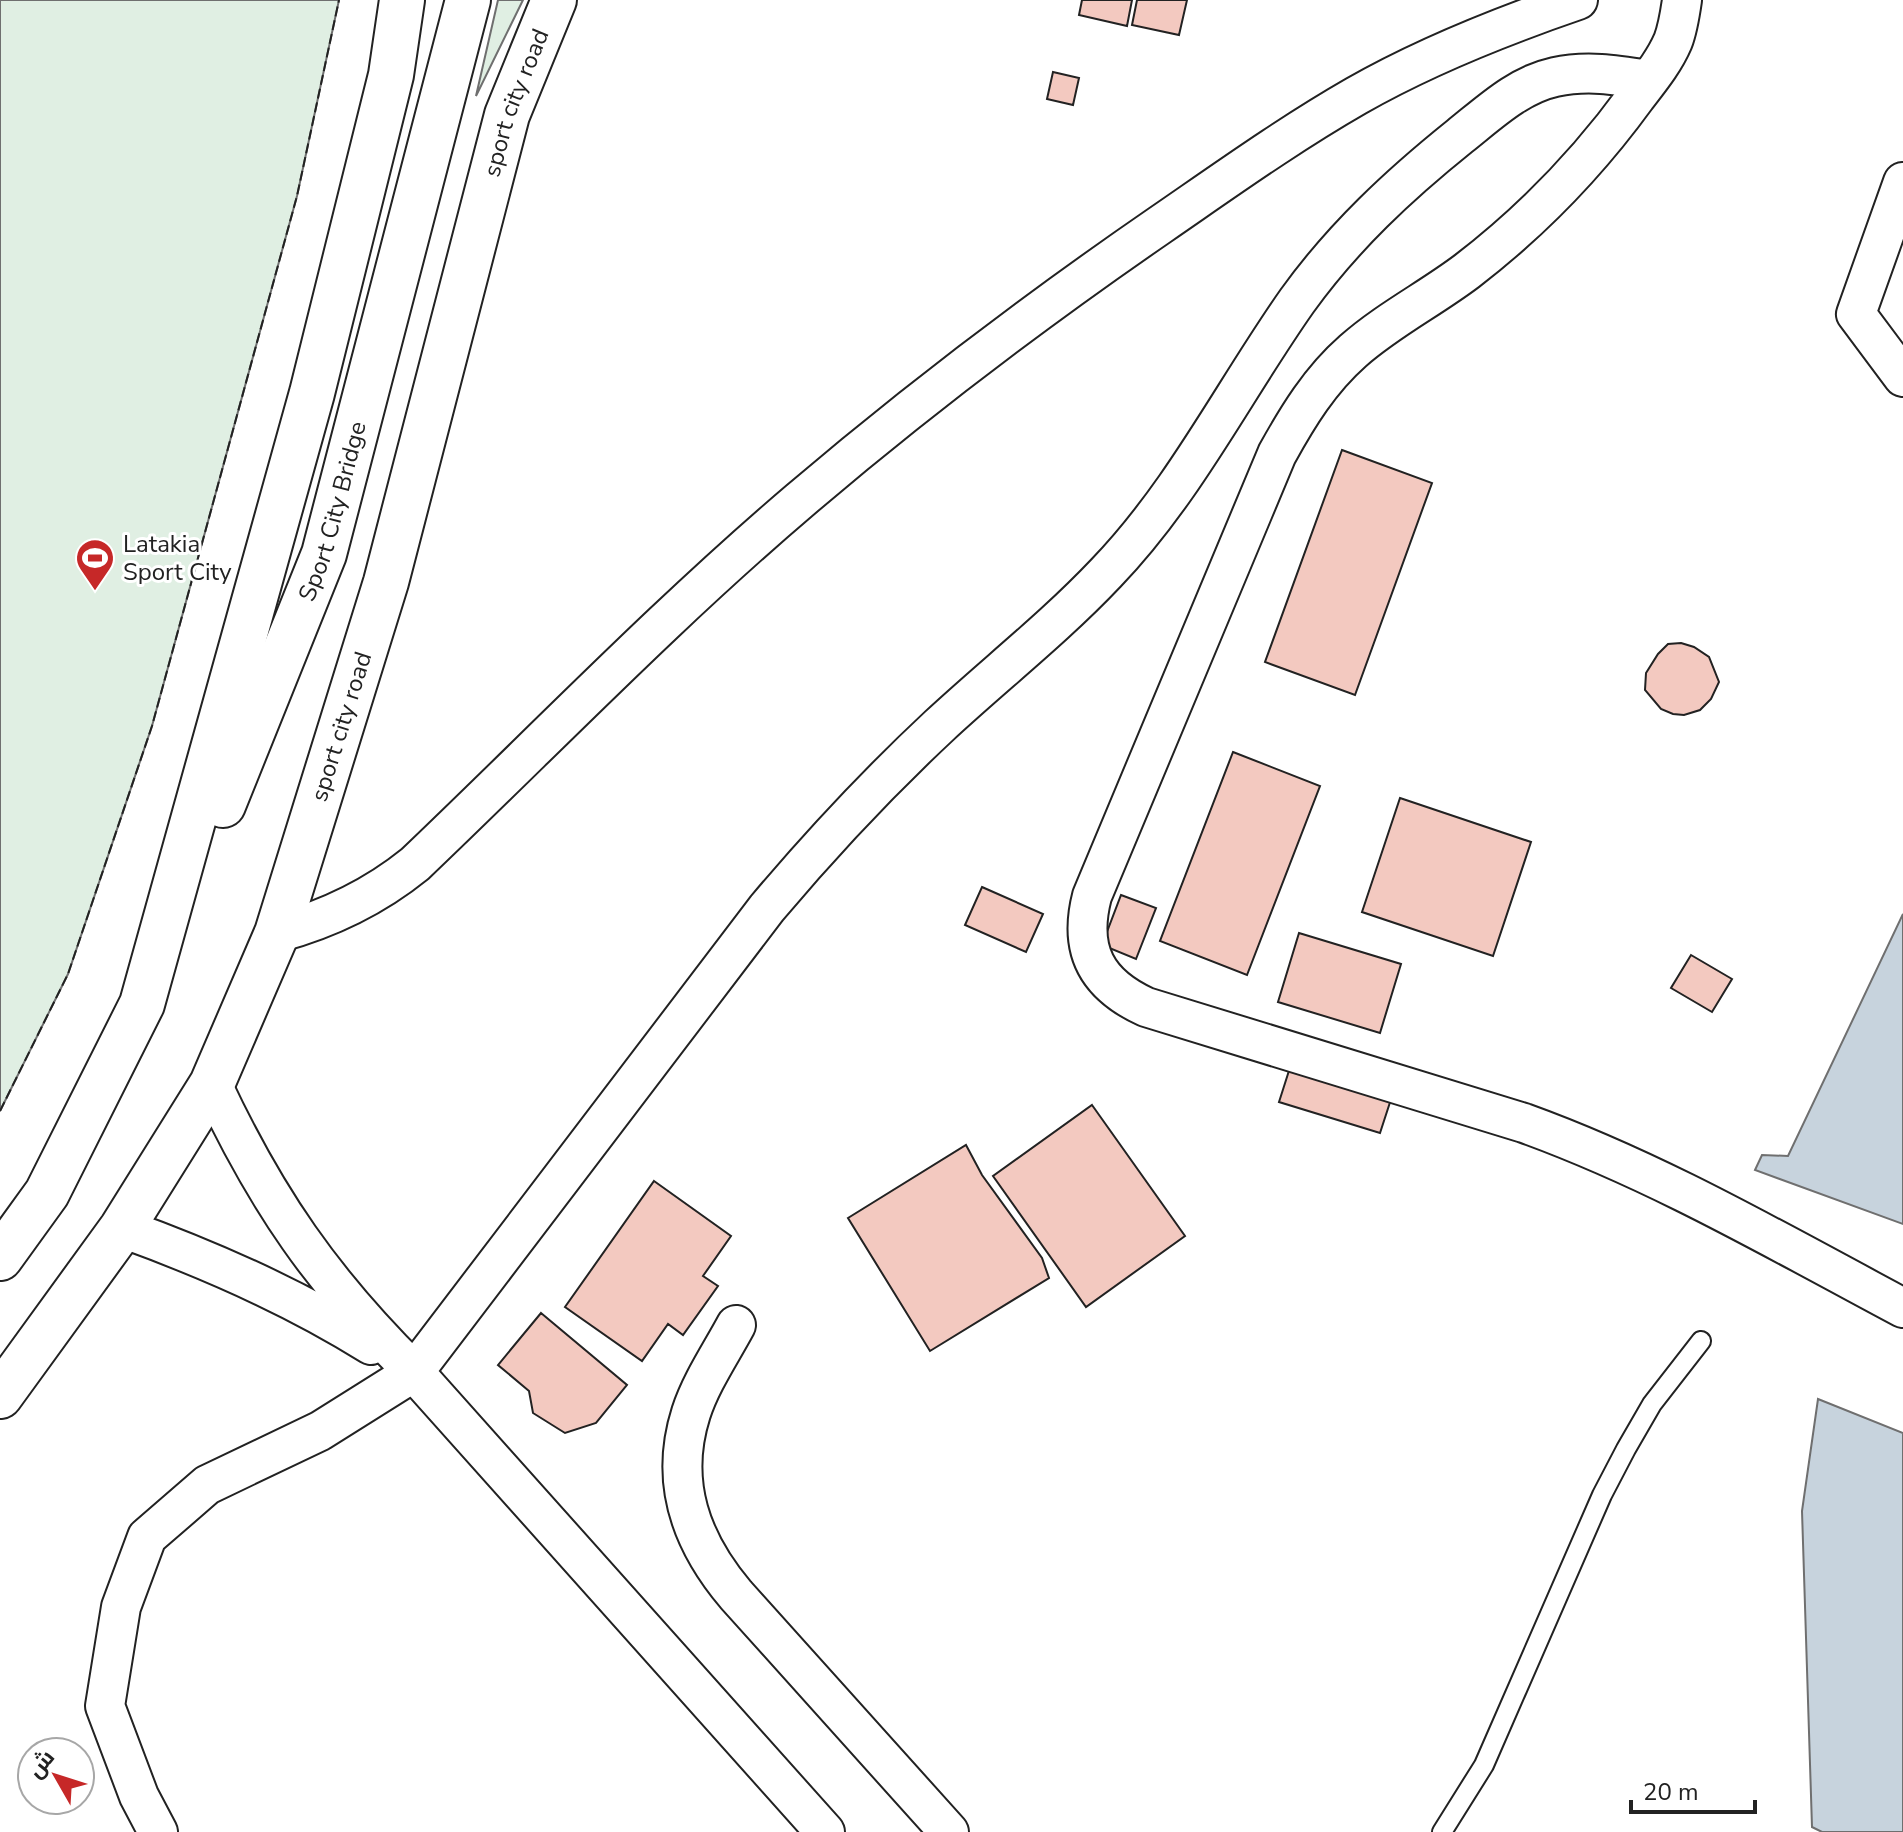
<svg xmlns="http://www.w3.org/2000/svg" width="1903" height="1832" viewBox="0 0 1903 1832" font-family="'Nunito Sans',Cairo,sans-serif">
  <rect width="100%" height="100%" fill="#fff"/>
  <!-- green -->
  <path fill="#e0efe3" stroke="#6f6f6f" stroke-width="2" d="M0 0H339L297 196 152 726 68 974 0 1111Z
    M498 0H523L476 96Z"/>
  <!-- water -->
  <path fill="#c7d3dd" stroke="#6f6f6f" stroke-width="2" d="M1903 914V1224L1755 1170 1762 1155 1788 1156Z
    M1818 1399 1903 1433V1832H1822L1812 1827 1802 1511Z"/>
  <!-- building -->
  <path fill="#f3c9c0" stroke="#222" stroke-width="2" d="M1082 0H1132L1127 26 1079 15Z
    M1137 0H1187L1179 35 1132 25Z
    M1053 72 1079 78 1073 105 1047 99Z
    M1342 450 1432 483 1355 695 1265 662Z
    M1681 643 1694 647 1709 657 1719 682 1711 699 1700 710 1684 715 1673 714 1661 709 1645 690 1646 673 1658 654 1668 644Z
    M1233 752 1320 786 1247 975 1160 941Z
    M1400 798 1531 842 1493 956 1362 912Z
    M982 887 1043 914 1026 952 965 925Z
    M1121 895 1156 908 1136 959 1102 945Z
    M1299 933 1401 964 1380 1033 1278 1002Z
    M1691 955 1732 979 1712 1012 1671 988Z
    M1294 1055 1395 1087 1380 1133 1279 1102Z
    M1092 1105 1185 1236 1086 1307 993 1176Z
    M966 1145 982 1175 1042 1258 1049 1278 930 1351 848 1218Z
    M654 1181 731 1236 703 1276 718 1286 683 1335 668 1324 642 1361 565 1307Z
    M541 1313 627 1385 596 1423 565 1433 533 1413 529 1391 498 1365Z"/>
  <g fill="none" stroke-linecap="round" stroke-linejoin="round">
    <defs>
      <path id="service" d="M1442 1832 1484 1765 1602 1495 1626 1449 1652 1404 1701 1341"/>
      <path id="minor" d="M1682 0C1680 14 1678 28 1673 41 1664 62 1649 80 1636 97 1588 163 1532 221 1467 271 1430 299 1388 320 1353 351 1320 380 1298 416 1277 454L1092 896C1078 950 1096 984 1146 1007L1524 1123C1657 1171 1779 1242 1903 1308
        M1903 182 1856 314 1903 377
        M277 933C329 919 373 898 415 864 542 743 665 615 799 501 914 403 1035 311 1160 225 1224 181 1288 135 1356 96 1426 56 1502 26 1578 0
        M212 1084C266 1200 323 1282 414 1372L825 1832
        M122 1228C208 1259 293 1296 371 1345
        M736 1325C721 1353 701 1382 691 1413 669 1482 691 1542 736 1595L949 1832
        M158 1832 139 1796 105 1706 121 1607 147 1537 207 1485 320 1431 414 1372 767 908C821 844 878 783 939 726 995 674 1054 628 1106 573 1184 492 1233 392 1297 301 1343 237 1399 185 1460 136 1489 113 1518 85 1555 77 1587 70 1617 75 1649 80"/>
      <g id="secondary">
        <path id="s1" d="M223 805 324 554 468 0"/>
        <path d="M0 1258 47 1193 142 1004 312 393 391 75 402 0"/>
        <path id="s2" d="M0 1396 122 1228 212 1084 277 933 386 582 507 115 554 0"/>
      </g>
    </defs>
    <!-- service casing -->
    <use href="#service" stroke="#222" stroke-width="22"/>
    <!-- minor casing -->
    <use href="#minor" stroke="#222" stroke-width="42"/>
    <!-- secondary casing -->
    <use href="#secondary" stroke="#222" stroke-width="48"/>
    <!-- service -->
    <use href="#service" stroke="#fff" stroke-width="18"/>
    <!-- minor -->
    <use href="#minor" stroke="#fff" stroke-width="38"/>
    <!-- secondary -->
    <use href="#secondary" stroke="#fff" stroke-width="44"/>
    <!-- fence -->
    <path stroke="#222" stroke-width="2" stroke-dasharray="10 4" stroke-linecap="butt" d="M0 1111 68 974 152 726 297 196 339 0"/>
  </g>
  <!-- icons -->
  <defs>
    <symbol id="stadium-pin" viewBox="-11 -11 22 30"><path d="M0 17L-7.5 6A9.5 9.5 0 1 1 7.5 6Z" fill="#c62828" stroke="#fff"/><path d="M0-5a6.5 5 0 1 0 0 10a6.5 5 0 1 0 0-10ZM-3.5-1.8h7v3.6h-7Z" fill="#fff"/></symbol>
  </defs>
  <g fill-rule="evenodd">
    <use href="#stadium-pin" x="73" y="536" width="44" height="60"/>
  </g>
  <g text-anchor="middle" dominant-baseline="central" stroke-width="6" stroke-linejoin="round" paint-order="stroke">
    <!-- street labels -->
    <g font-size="24" fill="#222" stroke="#fff">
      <text stroke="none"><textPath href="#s2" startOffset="1406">sport city road</textPath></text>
      <text stroke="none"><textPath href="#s1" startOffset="314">Sport City Bridge</textPath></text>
      <text stroke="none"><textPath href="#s2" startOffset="758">sport city road</textPath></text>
    </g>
    <!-- poi labels -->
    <g font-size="24" fill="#222" stroke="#fff" text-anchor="start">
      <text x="123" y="544">Latakia<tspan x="123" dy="28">Sport City</tspan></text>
    </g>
  </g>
  <!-- north arrow -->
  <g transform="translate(56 1776) rotate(309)"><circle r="38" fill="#ffffff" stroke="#a7a7a7" stroke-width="2"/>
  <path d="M0-6L14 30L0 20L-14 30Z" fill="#c62828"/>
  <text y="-12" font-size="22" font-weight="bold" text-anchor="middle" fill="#222222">ش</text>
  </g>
  <!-- scale -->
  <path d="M1631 1800v12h124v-12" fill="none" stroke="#222222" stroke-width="4"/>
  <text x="1643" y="1800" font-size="24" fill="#222222" stroke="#ffffff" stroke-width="6" paint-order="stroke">20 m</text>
</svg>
